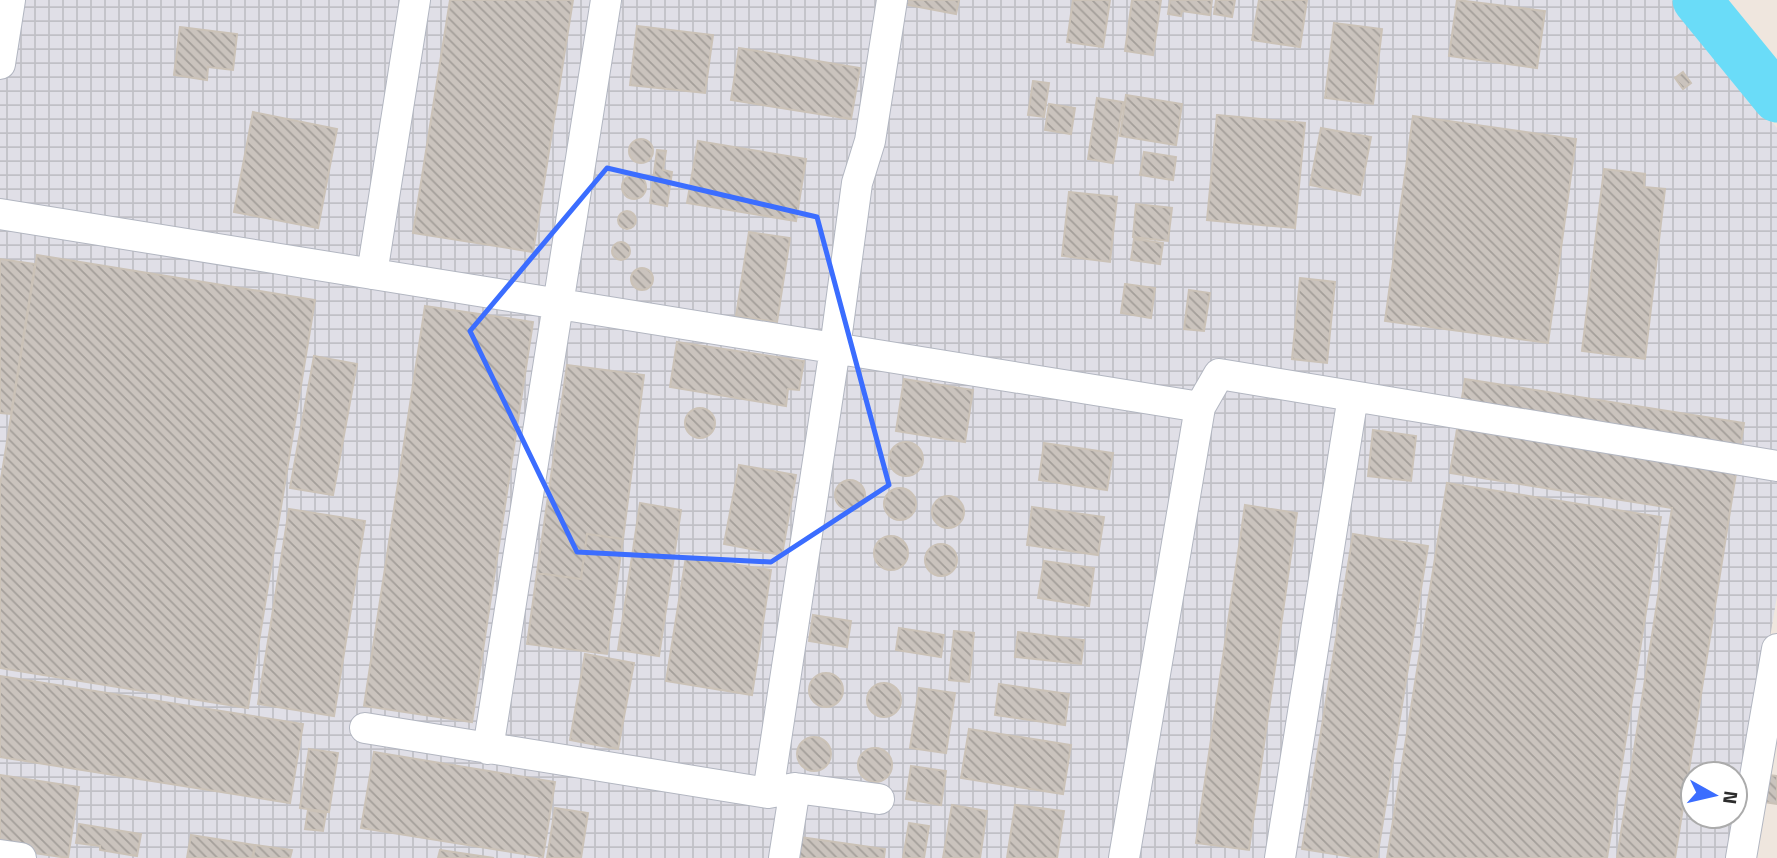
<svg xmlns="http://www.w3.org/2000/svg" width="1777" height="858" viewBox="0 0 1777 858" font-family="'Titillium Web',sans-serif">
  <defs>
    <pattern id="industrial-grid" width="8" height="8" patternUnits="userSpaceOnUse" patternTransform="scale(1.75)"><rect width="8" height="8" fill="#e0dfe7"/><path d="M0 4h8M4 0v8" fill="none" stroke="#c0c0c6"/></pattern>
    <pattern id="building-back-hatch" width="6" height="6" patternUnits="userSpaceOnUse" patternTransform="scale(1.75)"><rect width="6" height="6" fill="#cac3bd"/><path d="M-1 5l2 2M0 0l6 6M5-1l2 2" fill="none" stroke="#a49f9a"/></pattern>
  </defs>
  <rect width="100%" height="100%" fill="#efe6de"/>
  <!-- industrial -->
  <path fill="url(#industrial-grid)" fill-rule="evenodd" d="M0 0H1672L1777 128V596L1733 858H0ZM1693 774H1735V816H1693Z"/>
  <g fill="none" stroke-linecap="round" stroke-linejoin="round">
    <!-- river -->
    <path stroke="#6adcf8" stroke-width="49" d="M1697 0 1777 98"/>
  </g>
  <!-- building -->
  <path fill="url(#building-back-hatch)" stroke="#cbc2b7" stroke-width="2" d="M450 0H573L533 252 413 233Z
    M904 0H959L956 14 903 4Z
    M1073 0H1110L1103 47 1067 42Z
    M1132 0H1161L1153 55 1125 51Z
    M1170 0H1212L1210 15 1182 11 1181 16 1168 14Z
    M1216 0H1235L1232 17 1214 14Z
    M1259 0H1307L1300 47 1252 40Z
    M1457 0 1545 11 1537 68 1449 56Z
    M1334 23 1382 29 1373 104 1325 98Z
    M637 26 713 35 705 93 630 85Z
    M180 27 237 34 233 70 208 67 207 80 174 75Z
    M739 48 860 68 851 119 731 100Z
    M1683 72 1691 83 1683 89 1675 78Z
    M1033 81 1049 83 1044 117 1028 115Z
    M1126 95 1182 104 1176 145 1120 136Z
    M1097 98 1123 102 1113 163 1088 159Z
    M1049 104 1075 108 1071 134 1045 130Z
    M253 112 337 129 318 228 234 212Z
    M1217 115 1305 123 1295 228 1207 220Z
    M1413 116 1576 139 1548 343 1385 321Z
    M1321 128 1371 137 1360 195 1310 185Z
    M629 151a12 12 0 1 1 24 0a12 12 0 1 1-24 0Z
    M698 141 806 159 796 221 687 203Z
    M657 150 666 151 663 170 672 172 667 206 650 203Z
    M1144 152 1176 157 1173 180 1140 175Z
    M1604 169 1645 174 1644 187 1665 189 1645 359 1582 351Z
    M622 187a12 12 0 1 1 24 0a12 12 0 1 1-24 0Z
    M1069 192 1117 197 1110 262 1062 256Z
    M1136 204 1172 208 1168 241 1133 237Z
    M618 220a9 9 0 1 1 18 0a9 9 0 1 1-18 0Z
    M749 232 790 238 777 322 736 316Z
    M1134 239 1163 243 1160 264 1131 260Z
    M612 251a9 9 0 1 1 18 0a9 9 0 1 1-18 0Z
    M37 255 315 300 248 708 0 668V485Z
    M0 259 35 264 11 414 0 413Z
    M631 279a11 11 0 1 1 22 0a11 11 0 1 1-22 0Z
    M1300 278 1335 282 1327 363 1292 359Z
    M1125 284 1155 288 1151 318 1121 313Z
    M1189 290 1210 293 1204 331 1184 329Z
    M425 306 533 322 472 722 364 706Z
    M677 342 804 361 799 390 788 389 786 406 670 387Z
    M314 356 357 364 333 495 290 488Z
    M567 365 644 375 623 539 587 534 581 579 537 573Z
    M904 379 973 390 965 442 896 431Z
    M1465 379 1744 423 1675 858H1617L1672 508 1450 473Z
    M685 423a15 15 0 1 1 30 0a15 15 0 1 1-30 0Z
    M1373 430 1416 436 1411 481 1368 476Z
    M889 459a17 17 0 1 1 34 0a17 17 0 1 1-34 0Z
    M1044 443 1113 453 1107 490 1039 480Z
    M739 465 796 475 782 555 724 544Z
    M835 495a15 15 0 1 1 30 0a15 15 0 1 1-30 0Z
    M1447 483 1661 517 1607 858H1387Z
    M884 504a16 16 0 1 1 32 0a16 16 0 1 1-32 0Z
    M932 512a16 16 0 1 1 32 0a16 16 0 1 1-32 0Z
    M640 503 681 510 659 656 618 650Z
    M1245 505 1297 513 1249 850 1196 843Z
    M1032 507 1104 517 1098 555 1027 545Z
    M289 509 365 521 334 716 258 704Z
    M587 534 623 539 607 654 527 644 537 573 581 579Z
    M1353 534 1428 546 1377 858H1359L1302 849Z
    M874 553a17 17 0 1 1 34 0a17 17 0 1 1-34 0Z
    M925 560a16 16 0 1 1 32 0a16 16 0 1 1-32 0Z
    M686 557 771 570 752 695 666 681Z
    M1044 561 1094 568 1089 606 1038 598Z
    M813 615 851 621 847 647 809 641Z
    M899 628 944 635 941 657 896 650Z
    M954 631 974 633 969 682 949 680Z
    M1018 632 1084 640 1081 664 1015 657Z
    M585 654 634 663 618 749 570 740Z
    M809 690a17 17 0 1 1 34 0a17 17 0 1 1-34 0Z
    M0 676 303 724 290 803 0 757Z
    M867 700a17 17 0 1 1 34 0a17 17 0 1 1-34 0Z
    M999 684 1069 694 1065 725 995 715Z
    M919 688 955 693 946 753 910 748Z
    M969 729 1071 745 1063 794 961 778Z
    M797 754a17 17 0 1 1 34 0a17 17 0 1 1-34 0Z
    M858 765a17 17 0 1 1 34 0a17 17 0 1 1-34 0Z
    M309 749 338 753 329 812 300 808Z
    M374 752 555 782 543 857 361 828Z
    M911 766 946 771 941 805 906 799Z
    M1760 774 1777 776V804L1757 801Z
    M0 775 79 787 68 858 0 848Z
    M952 805 987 811 980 858H943Z
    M1015 805 1064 811 1057 858H1007Z
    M555 808 588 813 581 858H547Z
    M308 810 326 813 323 831 305 829Z
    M909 823 929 826 924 858H903Z
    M79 824 141 834 137 856 100 850V846L76 843Z
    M191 835 255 845 252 858H187Z
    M800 837 885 849 884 858H797Z
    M255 845 292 850 290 858H253Z
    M440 850 494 858H438Z"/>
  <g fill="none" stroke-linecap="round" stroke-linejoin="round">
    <defs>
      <path id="minor" d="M0 64 10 0
        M0 214 1200 407
        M372 274 415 0
        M365 728 768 793 795 788 879 799
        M488 749 606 0
        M768 793 835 348 857 183 870 141 892 0
        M0 855 21 858
        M784 858 795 788
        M1124 858 1200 407 1219 374 1777 466
        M1280 858 1353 396
        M1741 858 1777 649"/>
    </defs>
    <!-- minor casing -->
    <use href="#minor" stroke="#b2b6c1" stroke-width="32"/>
    <!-- minor -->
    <use href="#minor" stroke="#fff" stroke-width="30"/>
  </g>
  <!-- marked area -->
  <path fill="none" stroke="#3b6dff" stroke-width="5" stroke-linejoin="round" d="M607 168 817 217 889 485 771 562 577 552 470 331Z"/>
  <!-- north arrow -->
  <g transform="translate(1714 795) rotate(98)"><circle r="33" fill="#ffffff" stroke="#ababab" stroke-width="2"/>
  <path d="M0-5L12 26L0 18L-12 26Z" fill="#3b6dff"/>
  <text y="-10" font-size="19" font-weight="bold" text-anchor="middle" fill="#2c2c2c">N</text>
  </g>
</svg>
